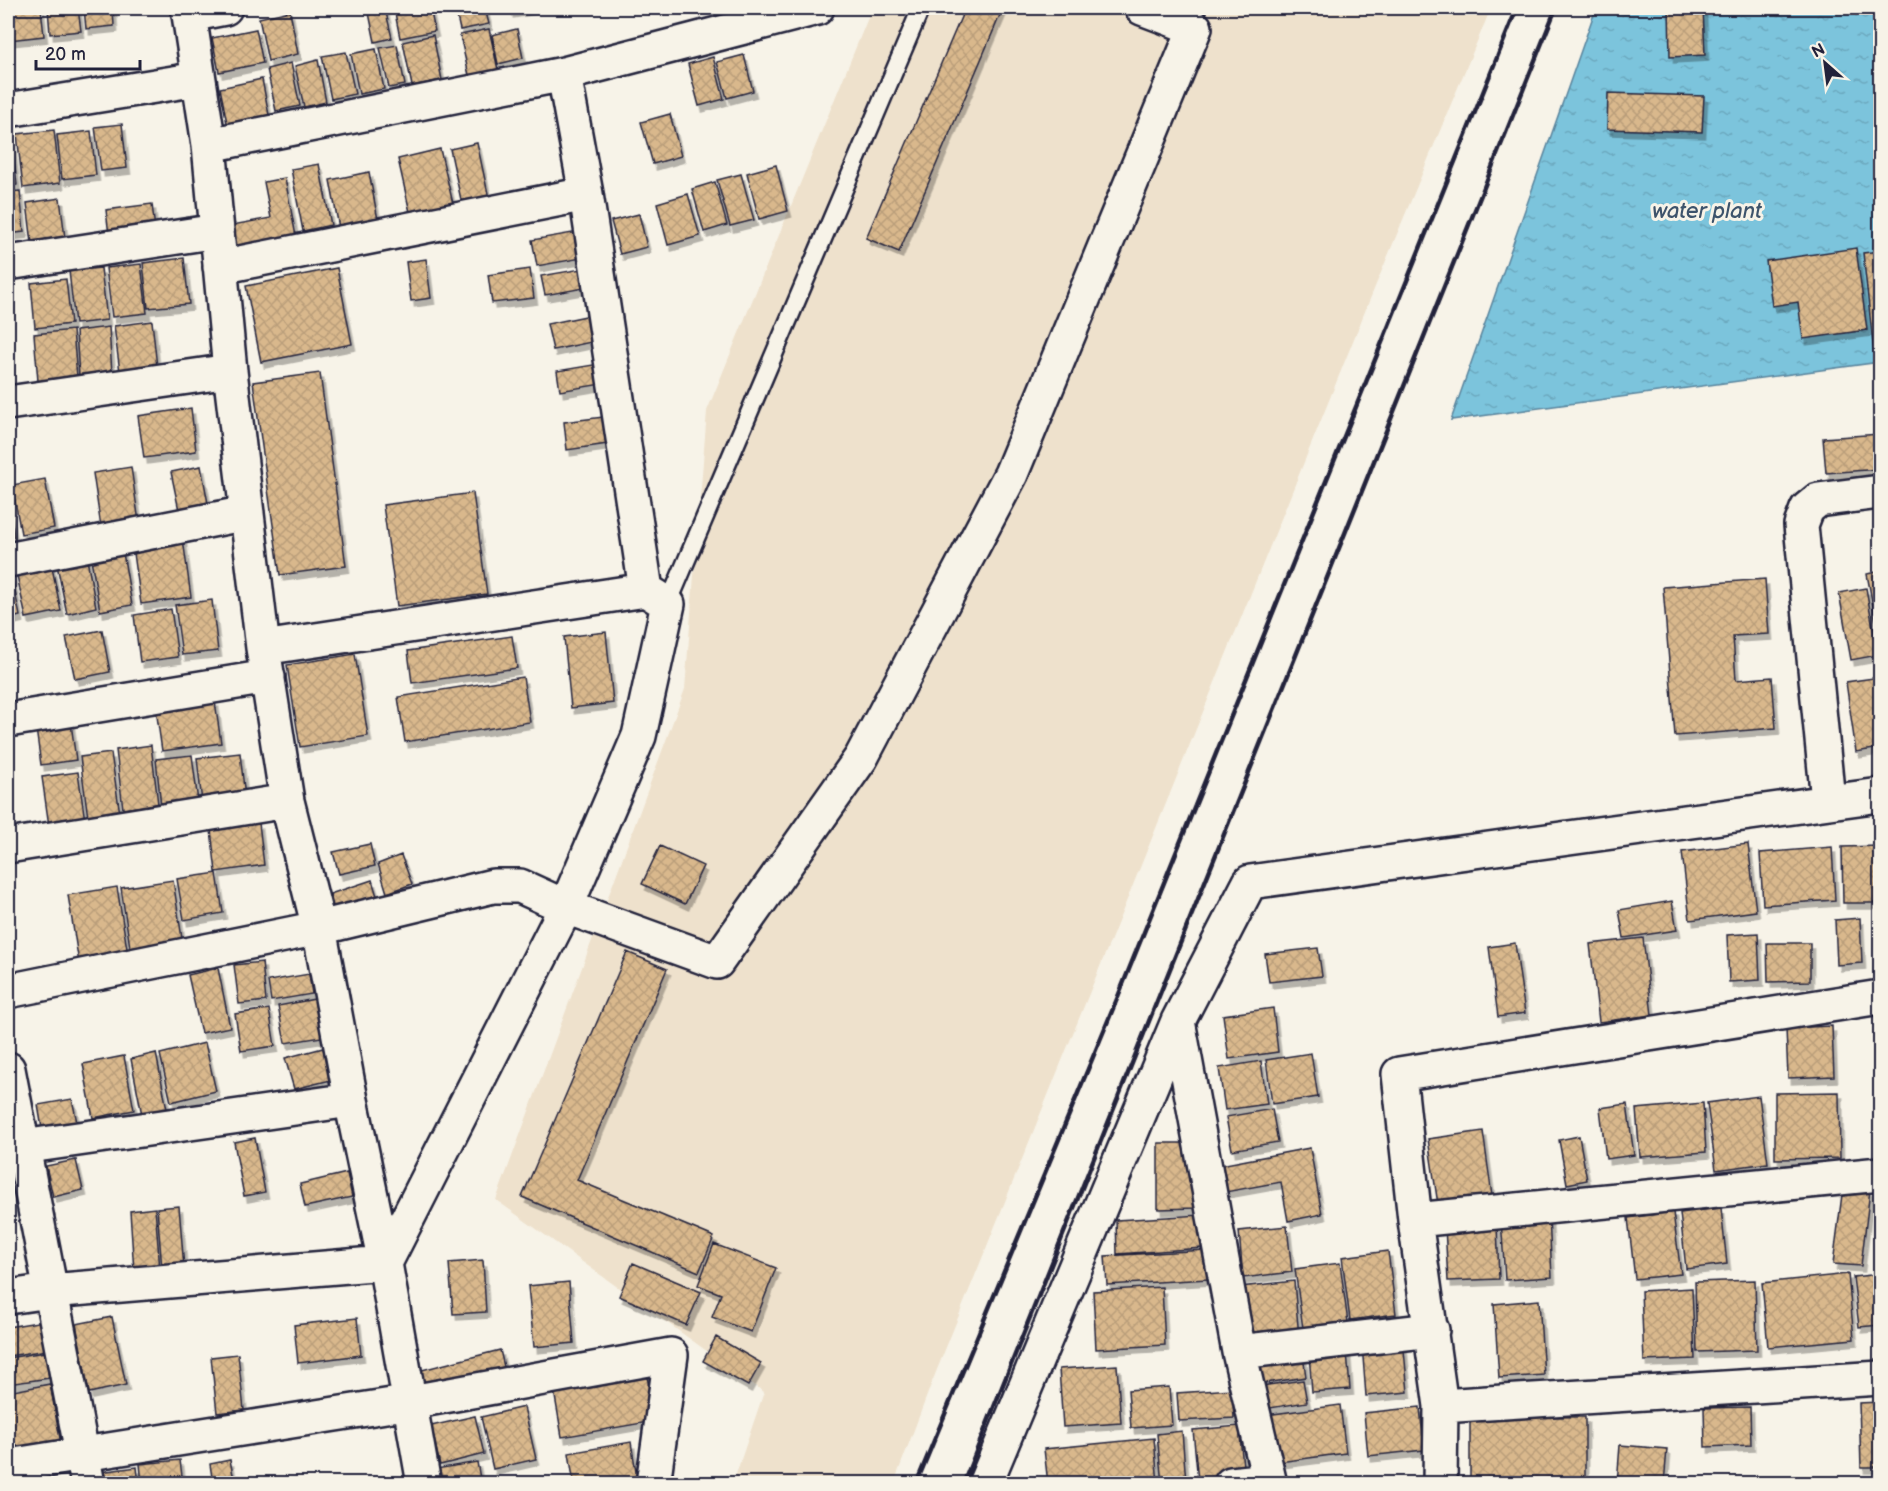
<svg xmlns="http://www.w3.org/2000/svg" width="1888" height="1491" viewBox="0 0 1888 1491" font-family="'Balsamiq Sans',sans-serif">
  <defs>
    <pattern id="water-ripples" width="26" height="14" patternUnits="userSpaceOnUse" patternTransform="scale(1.5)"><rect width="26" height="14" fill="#7cc4dc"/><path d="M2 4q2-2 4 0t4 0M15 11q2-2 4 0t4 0" fill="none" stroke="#6ba8be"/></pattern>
    <pattern id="building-cross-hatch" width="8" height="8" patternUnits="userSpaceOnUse" patternTransform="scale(1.5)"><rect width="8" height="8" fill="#d9b88c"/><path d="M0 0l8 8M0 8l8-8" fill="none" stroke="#ba9e7a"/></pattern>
    <filter id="shadow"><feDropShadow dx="3.5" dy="6" stdDeviation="0" flood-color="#0004"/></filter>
  </defs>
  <rect width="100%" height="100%" fill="#f7f3e8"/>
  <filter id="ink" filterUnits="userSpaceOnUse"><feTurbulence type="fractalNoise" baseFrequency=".0167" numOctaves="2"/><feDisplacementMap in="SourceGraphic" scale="12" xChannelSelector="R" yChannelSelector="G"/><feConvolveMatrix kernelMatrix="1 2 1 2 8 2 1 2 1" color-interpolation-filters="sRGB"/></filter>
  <g filter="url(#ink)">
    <!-- built -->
    <path fill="#eee1cc" d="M872 8H1491L1370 299 932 1382 894 1483H733L764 1392 496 1200 685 689 707 411Z"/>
    <!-- water -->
    <path fill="url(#water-ripples)" stroke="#58839c" stroke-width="1.5" d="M1596 8H1880V362L1451 420Z"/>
    <!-- building -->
    <path fill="url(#building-cross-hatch)" stroke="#22223b" stroke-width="1.5" filter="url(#shadow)" d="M8 8H41L44 36 9 40Z
      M48 8H78L81 31 50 34Z
      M84 8H113L114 26 86 29Z
      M368 8H385L392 38 375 42Z
      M394 8H430L435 31 400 38Z
      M455 8H485L489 24 460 30Z
      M509 8H533L510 12Z
      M965 8H1003L899 252 866 238Z
      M1669 8H1703L1705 55 1670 57Z
      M290 11 298 54 268 61 259 18Z
      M256 29 263 63 219 72 212 38Z
      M489 29 499 74 470 80 460 35Z
      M517 29 523 58 498 64 492 35Z
      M433 35 442 80 412 86 403 42Z
      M397 45 405 85 389 88 380 48Z
      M376 49 384 89 359 94 351 54Z
      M346 52 355 94 331 99 322 56Z
      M744 55 753 91 727 98 717 62Z
      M713 57 724 99 699 106 688 64Z
      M318 60 326 102 304 107 295 66Z
      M291 63 300 106 276 111 267 69Z
      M262 79 270 120 228 128 220 88Z
      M1608 93 1704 96 1702 132 1607 129Z
      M670 114 681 156 653 164 641 122Z
      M122 124 127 168 101 171 95 127Z
      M54 130 60 183 23 188 17 134Z
      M91 131 96 175 62 179 57 135Z
      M8 135H11L17 185 8 187Z
      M477 143 490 203 463 209 450 149Z
      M440 149 455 212 412 221 398 159Z
      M319 164 331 225 303 231 291 169Z
      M776 165 788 211 759 219 747 173Z
      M369 172 379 225 340 233 330 180Z
      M741 174 754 220 730 226 717 180Z
      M285 178 298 247 239 259 232 225 271 218 264 182Z
      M715 182 727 225 704 232 692 189Z
      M20 191 24 232 8 234V192Z
      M688 194 700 236 668 245 657 203Z
      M60 198 65 238 32 243 27 203Z
      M152 204 155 229 109 235 106 210Z
      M639 214 647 247 620 254 611 221Z
      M578 232 582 258 537 266 532 240Z
      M1856 248 1867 330 1803 339 1798 302 1772 306 1766 261Z
      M1880 251V371H1876L1863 253Z
      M184 258 189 304 148 308 143 263Z
      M426 259 431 298 411 301 406 262Z
      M141 264 147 313 112 317 106 268Z
      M101 268 107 320 75 324 69 271Z
      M337 268 352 344 261 362 246 286Z
      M587 268 590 287 545 295 541 276Z
      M530 269 534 298 492 303 488 275Z
      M66 279 71 324 35 328 31 283Z
      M591 315 596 341 553 350 547 324Z
      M152 321 157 367 120 372 114 326Z
      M109 327 112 373 79 376 76 331Z
      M73 330 77 377 38 381 34 334Z
      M599 364 602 384 560 391 557 371Z
      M320 373 346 566 280 575 253 382Z
      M191 408 196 451 144 458 138 416Z
      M611 416 614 443 567 450 564 422Z
      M1880 434V469L1826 473 1823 438Z
      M201 466 210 514 181 520 171 472Z
      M131 467 139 522 101 527 93 473Z
      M45 479 54 528 21 534 12 485Z
      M8 493 14 537 8 538Z
      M473 493 487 594 397 606 383 505Z
      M183 539 191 597 141 604 133 546Z
      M122 547 132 605 100 611 90 553Z
      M86 554 96 607 67 614 56 560Z
      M50 558 61 611 26 618 15 566Z
      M8 567H10L20 616 8 619Z
      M1880 571V644L1867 574Z
      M1765 579 1769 634 1733 636 1736 680 1772 677 1776 728 1675 736 1663 587Z
      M1866 588 1878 655 1851 660 1839 593Z
      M212 600 218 651 182 655 175 605Z
      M171 609 178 657 140 662 134 615Z
      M102 630 110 672 75 679 66 637Z
      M606 632 613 703 571 708 564 637Z
      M512 636 517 668 412 683 408 651Z
      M355 654 368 736 300 747 287 665Z
      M523 677 530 722 405 742 398 697Z
      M1880 677V748L1856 752 1846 682Z
      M215 701 221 743 162 751 156 709Z
      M70 716 76 760 41 765 35 721Z
      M151 745 158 804 123 809 116 750Z
      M111 753 120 814 88 818 80 757Z
      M240 753 245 797 202 803 197 758Z
      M192 755 198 802 161 807 156 759Z
      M78 772 85 821 49 826 42 777Z
      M259 823 264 865 216 872 211 830Z
      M370 844 375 866 339 874 333 852Z
      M1748 844 1756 911 1690 920 1682 852Z
      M660 846 703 866 685 904 642 884Z
      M1880 846V903H1843L1842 847Z
      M1832 847 1835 900 1763 905 1760 853Z
      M401 855 412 884 387 893 378 864Z
      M217 873 223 913 184 920 177 879Z
      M173 880 183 945 131 954 121 888Z
      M372 880 377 896 334 910 330 894Z
      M117 887 128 955 79 963 68 895Z
      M1672 901 1677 930 1624 938 1619 910Z
      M1860 918 1862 963 1837 965 1835 920Z
      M1758 933 1760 980 1729 982 1727 935Z
      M1643 938 1652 1015 1599 1022 1590 944Z
      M1515 943 1525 1013 1498 1017 1489 947Z
      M1767 943H1810V981L1768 982Z
      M1318 948 1322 976 1269 982 1265 954Z
      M627 952 667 969 577 1180 714 1237 699 1272 522 1197Z
      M262 962 266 1001 239 1004 234 965Z
      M218 968 230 1027 201 1033 188 975Z
      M309 974 312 994 271 1001 268 981Z
      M315 999 322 1037 285 1043 278 1006Z
      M1273 1008 1278 1052 1229 1059 1223 1015Z
      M269 1009 275 1046 241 1051 235 1014Z
      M1832 1026 1834 1076 1788 1078 1786 1028Z
      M205 1043 216 1091 171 1102 160 1054Z
      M323 1048 331 1080 294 1089 285 1058Z
      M156 1053 167 1109 142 1115 131 1059Z
      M1311 1053 1318 1097 1272 1104 1266 1060Z
      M124 1056 134 1110 93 1118 83 1064Z
      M1261 1061 1267 1104 1225 1110 1219 1068Z
      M1839 1092 1840 1158 1775 1159V1093Z
      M1759 1096 1768 1163 1716 1170 1707 1103Z
      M72 1099 78 1127 43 1134 38 1105Z
      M1703 1103 1706 1152 1640 1157 1636 1109Z
      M1627 1104 1634 1155 1606 1159 1600 1108Z
      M1272 1109 1278 1142 1232 1150 1226 1117Z
      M1483 1131 1493 1203 1439 1211 1428 1139Z
      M1579 1136 1587 1180 1567 1184 1559 1140Z
      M255 1138 265 1192 244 1196 234 1142Z
      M1158 1143H1196L1197 1208 1158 1209Z
      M1310 1148 1322 1214 1288 1221 1281 1182 1220 1193 1215 1166Z
      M76 1160 83 1190 53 1197 46 1166Z
      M347 1173 352 1197 305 1207 300 1184Z
      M1843 1187 1870 1190 1861 1266 1833 1264Z
      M179 1206 184 1268 162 1269 157 1208Z
      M155 1208 160 1270 134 1272 130 1211Z
      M1721 1208 1727 1264 1686 1269 1680 1213Z
      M1673 1212 1681 1274 1635 1279 1628 1218Z
      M1201 1215 1203 1248 1117 1254 1116 1220Z
      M1549 1216 1552 1277 1505 1280 1501 1219Z
      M1497 1224 1499 1279 1448 1281 1445 1227Z
      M1287 1226 1292 1272 1243 1278 1239 1231Z
      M8 1230 11 1263H8Z
      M714 1244 776 1268 751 1332 712 1317 721 1294 698 1285Z
      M1206 1250 1208 1279 1107 1285 1105 1256Z
      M1388 1251 1396 1314 1350 1320 1342 1257Z
      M483 1260 486 1312 453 1314 449 1263Z
      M633 1263 701 1292 686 1325 619 1296Z
      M1340 1263 1348 1323 1303 1329 1295 1269Z
      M1848 1274 1854 1339 1768 1347 1762 1283Z
      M1880 1274V1325L1859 1327 1853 1277Z
      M1755 1280 1757 1350 1697 1352 1695 1282Z
      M1294 1281 1299 1337 1246 1342 1240 1287Z
      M569 1282 574 1343 534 1347 528 1286Z
      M1162 1287 1165 1345 1096 1349 1093 1291Z
      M1692 1288 1695 1359 1644 1361 1641 1291Z
      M1539 1300 1544 1375 1499 1378 1494 1304Z
      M112 1317 126 1385 89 1393 76 1324Z
      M357 1318 361 1355 298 1363 294 1325Z
      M43 1321 47 1350 8 1356V1327Z
      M716 1337 761 1363 748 1386 703 1361Z
      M1403 1340 1408 1392 1366 1396 1362 1344Z
      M1302 1348 1306 1377 1258 1384 1253 1357Z
      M500 1350 505 1371 423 1392 418 1371Z
      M1347 1351 1350 1389 1312 1392 1309 1354Z
      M45 1352 49 1378 8 1384V1358Z
      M238 1354 244 1410 217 1413 211 1357Z
      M1117 1365 1121 1423 1063 1427 1059 1369Z
      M646 1369 654 1421 562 1437 553 1385Z
      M1303 1380 1307 1402 1264 1409 1261 1386Z
      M50 1384 61 1444 8 1453V1392Z
      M1169 1387 1172 1425 1131 1428 1128 1390Z
      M1232 1389 1234 1418 1179 1421 1177 1393Z
      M1880 1402V1467H1861L1859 1403Z
      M1340 1405 1346 1453 1272 1463 1266 1415Z
      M524 1407 536 1459 493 1469 481 1417Z
      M1420 1407 1424 1450 1368 1456 1364 1413Z
      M1750 1407 1751 1445 1705 1447 1704 1408Z
      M475 1416 484 1454 440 1465 431 1426Z
      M1470 1416 1585 1417V1484H1470Z
      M1239 1426 1244 1476 1198 1481 1193 1430Z
      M1182 1431 1186 1482 1162 1484 1157 1434Z
      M1154 1438 1158 1484H1048L1044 1449Z
      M631 1442 638 1484H574L569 1453Z
      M1620 1445 1667 1449 1664 1484H1617Z
      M180 1460 183 1484H142L140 1464Z
      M230 1460 235 1484H213L210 1464Z
      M477 1462 481 1484H439L436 1469Z
      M137 1467 139 1484H101L100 1472Z
      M1421 1481V1484H1352V1482Z"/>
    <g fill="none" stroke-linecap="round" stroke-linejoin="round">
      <defs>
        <path id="lane" d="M668 604 921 8"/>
        <path id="street" d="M189 15 225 8
          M564 74 586 194 646 590
          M8 110 198 79
          M209 145 564 74 817 8
          M8 263 217 231
          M220 267 586 194
          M8 403 230 371
          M8 560 247 513
          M263 648 646 590 668 604 639 736 566 907 385 1263 424 1484
          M8 720 268 677
          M1828 801 1801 525 1807 509 1818 500 1880 492
          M8 846 287 801
          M8 991 319 928 493 886H520L566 907 717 962 861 758 1011 474 1195 28 1142 8
          M1178 1021 1239 1352 1270 1484
          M8 1069 88 1484
          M8 1149 351 1100
          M1415 1220 1880 1174
          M8 1297 50 1291 385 1263 351 1100 319 928 287 801 263 648 230 371 209 145 188 8
          M1239 1352 1432 1330
          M1441 1406 1880 1378
          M8 1466 411 1402 671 1355 653 1484
          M985 1484 1178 1021 1250 882 1880 795
          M1231 1484 1269 1480
          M1440 1484 1441 1406 1415 1220 1399 1074 1880 997"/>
      </defs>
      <!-- lane casing -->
      <use href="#lane" stroke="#22223b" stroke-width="21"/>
      <!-- street casing -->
      <use href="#street" stroke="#22223b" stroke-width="38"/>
      <!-- lane -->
      <use href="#lane" stroke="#f7f3e8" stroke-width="16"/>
      <!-- street -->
      <use href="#street" stroke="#f7f3e8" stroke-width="33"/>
      <!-- rail -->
      <path stroke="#22223b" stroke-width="4.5" d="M916 1484 1117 999 1517 8
        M963 1484 1556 8"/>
    </g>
  </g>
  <g text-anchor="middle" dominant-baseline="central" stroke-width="6" stroke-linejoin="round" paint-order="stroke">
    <!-- water labels -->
    <g font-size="22" font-style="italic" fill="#3d536b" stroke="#f7f3e8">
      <text x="1707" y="211">water plant</text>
    </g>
  </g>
  <!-- margin -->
  <rect width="1888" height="1491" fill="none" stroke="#f7f3e8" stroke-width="30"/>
  <rect x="15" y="15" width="1858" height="1461" fill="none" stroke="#22223b" stroke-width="2" filter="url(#ink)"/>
  <!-- north arrow -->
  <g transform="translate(1825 63) rotate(332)" stroke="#f7f3e8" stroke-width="4.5" paint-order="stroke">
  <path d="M0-4.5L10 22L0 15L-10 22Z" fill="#22223b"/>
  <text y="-9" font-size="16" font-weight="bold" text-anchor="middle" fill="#22223b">N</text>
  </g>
  <!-- scale -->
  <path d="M36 60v9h104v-9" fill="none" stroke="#22223b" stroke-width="3"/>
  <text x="45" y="60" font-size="18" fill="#22223b" stroke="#f7f3e8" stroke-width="4.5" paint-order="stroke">20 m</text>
</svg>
